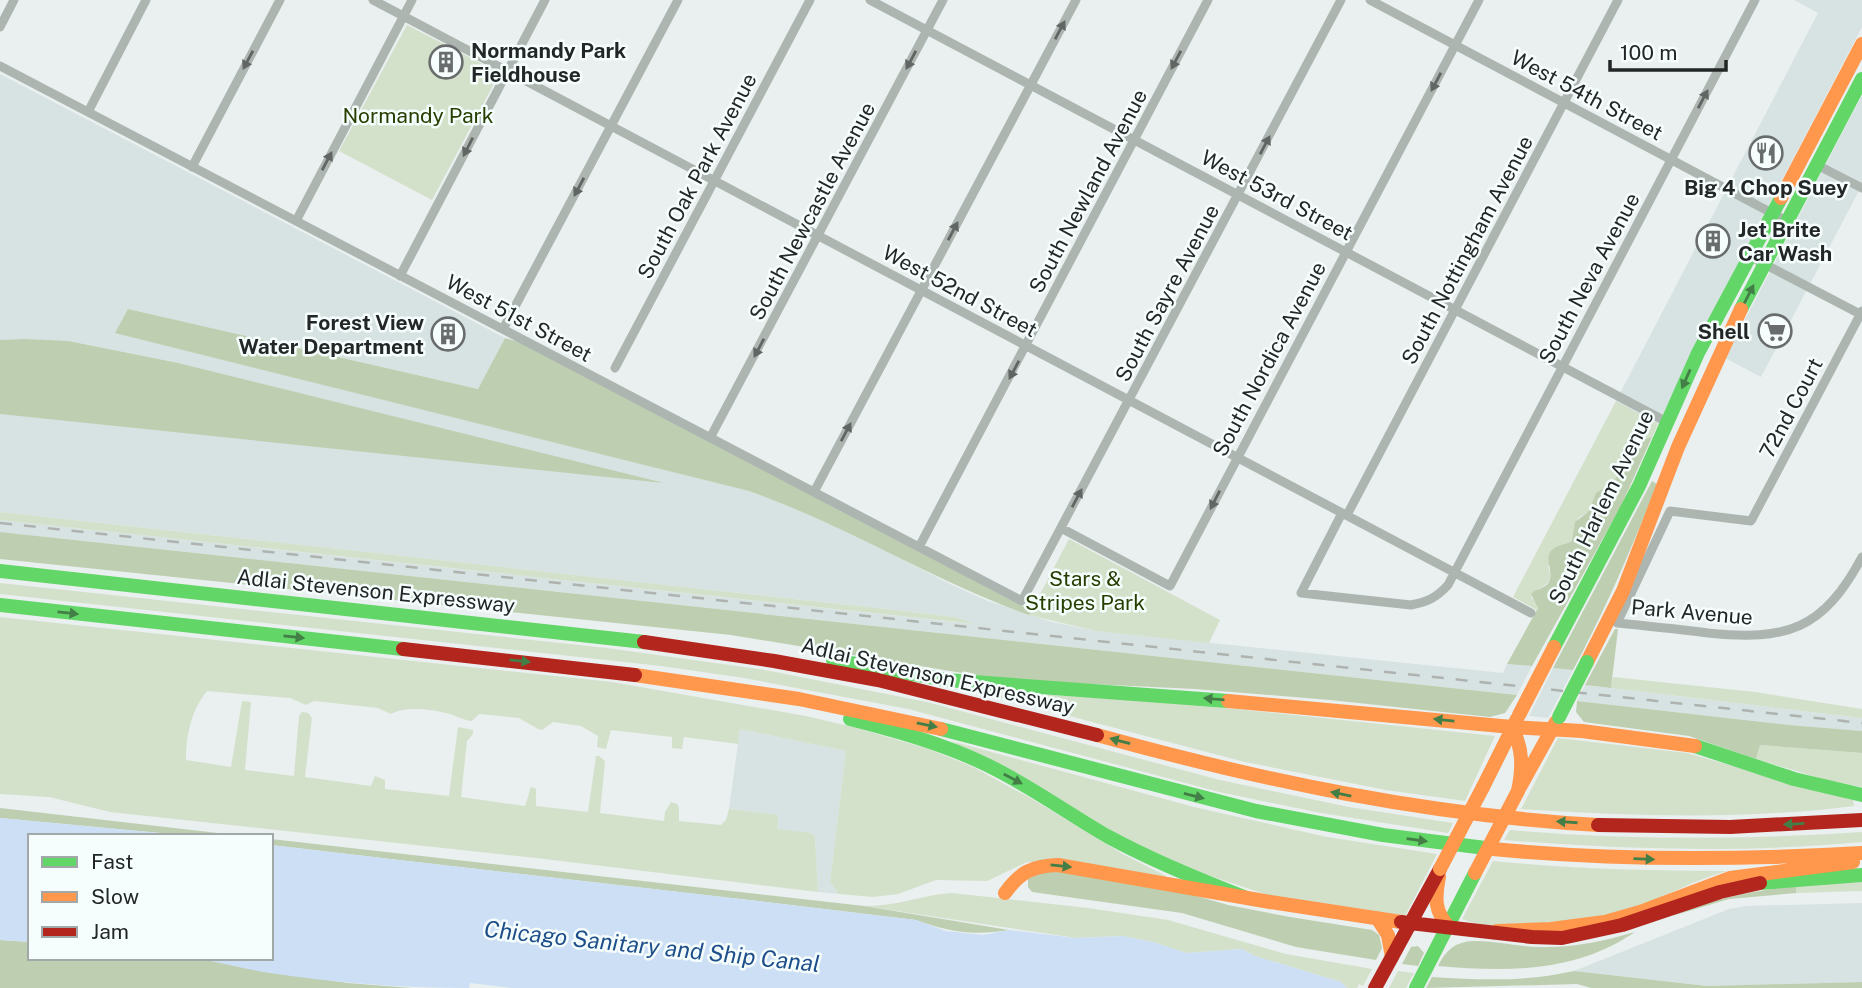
<svg xmlns="http://www.w3.org/2000/svg" width="1862" height="988" viewBox="0 0 1862 988" font-family="'Public Sans',sans-serif">
  <rect width="100%" height="100%" fill="#eaefef"/>
  <!-- built -->
  <path fill="#d7e3e2" d="M1794 0H1862V27L1717 304 1658 424 1616 401 1818 13Z
    M0 74 505 338 478 389 128 309 749 491 787 505 858 537 954 586 988 601 1052 622 1096 631 1503 673 1507 664 1532 666 1517 695 0 532V520L973 624 954 617 904 611 0 512Z
    M1862 95V185L1761 377 1725 358Z
    M1553 668 1573 670 1548 718 1529 716Z
    M1585 685 1862 718V731L1789 725 1577 701Z
    M740 729 846 751 830 882 839 894 818 892 815 837 777 829V815L729 809Z
    M1862 903V982L1707 986 1574 971 1729 909 1746 906Z"/>
  <!-- green -->
  <path fill="#d3e1cb" d="M407 25 494 70 498 76 432 200 339 151Z
    M1616 401 1658 424 1652 437 1638 444 1613 482 1596 493 1588 512 1578 518 1572 541 1562 545 1548 567C1557 589 1536 584 1531 597L1537 604V610L1513 597Z
    M0 512 904 611 954 617 976 624 0 520Z
    M1069 539 1220 620 1209 643 1096 631 1029 615Z
    M0 583 607 648 765 670 927 702 1220 780 1349 807 1453 823 1448 833 1321 813 1219 792 908 709 744 678 661 666 0 594Z
    M0 617 612 682 806 716 853 727 929 749 973 767 1032 799 1121 853 1166 876 1164 880 1027 862 987 881 936 880 898 894 873 897 839 894 830 882 846 751 740 729 738 744 684 737 682 749 672 748V737L611 730 606 749 597 747 598 736 581 726 553 722 542 730 538 729 519 718 479 714 472 721C461 720 456 715 446 713 430 709 405 706 391 714L378 708 314 701 306 705 290 698 207 691C191 711 186 735 186 760L231 767 242 701 251 702 245 770 294 776 299 716 302 712 308 713 312 718 305 777 371 786 375 776 385 780V789L449 796 458 727 473 730V734L467 741 461 797 525 806 531 787 536 789V806L588 812 596 756H599L605 761 600 813 664 821 665 812 671 802 677 804 679 809V821L721 825 726 820 729 809 778 815 777 829 811 833 815 837 818 892 536 858 110 812 49 797 0 794Z
    M1613 677 1755 692 1862 709V718L1611 688Z
    M970 690 1179 703 1495 736 1465 801 1386 790 1245 762Z
    M1558 738 1687 753 1853 800 1854 806C1744 820 1632 816 1521 809Z
    M951 741 1194 807 1327 837 1437 854 1405 916 1340 908 1268 895 1168 862Z
    M1760 745 1862 753V787L1826 780 1756 759Z
    M1510 830C1627 840 1744 840 1862 832V842C1743 853 1623 850 1504 840Z
    M1493 861C1571 869 1649 871 1727 871 1694 880 1665 897 1632 908 1600 920 1565 921 1531 924 1508 926 1484 928 1462 919Z
    M1862 881V891L1796 893V886Z
    M952 893 1088 908 1168 920 1286 954 1372 969 1363 986 1359 984 1357 988H1347L1341 982 1255 956 1242 949 1186 953 1153 942 1123 936 1076 938 864 906C894 907 922 895 952 893Z
    M1398 971 1414 973 1406 988H1389Z"/>
  <!-- forest -->
  <path fill="#bdcfb0" d="M128 309 478 389 505 338 519 342 1032 611 1029 615C933 581 846 525 749 491L115 333Z
    M25 339 68 341 178 363 664 483 0 414V340Z
    M1652 437 1621 506 1532 666 1507 664 1538 608 1531 594C1536 588 1545 589 1549 582 1555 569 1540 556 1556 547 1562 544 1567 544 1572 541L1575 522 1588 512 1596 493 1613 482 1638 444 1642 440Z
    M1652 481 1657 484C1632 548 1605 610 1573 670L1553 668Z
    M0 532 1517 695 1505 713 1490 717 1330 700 1195 689 1005 680 731 635 0 559Z
    M1615 629H1618L1611 688 1585 685Z
    M1577 701 1789 725 1862 731V753L1760 745 1756 759 1689 736 1584 722 1576 712Z
    M0 808 244 836H192L0 818Z
    M271 839 864 906 1009 930C973 936 950 932 916 920 701 893 486 871 271 845Z
    M1059 869 1193 895 1228 905 1290 917 1372 930 1379 935 1382 948 1376 960 1296 947 1182 913 1032 892 1028 887V879L1043 871Z
    M1796 886V893L1729 899 1672 916C1713 898 1752 891 1796 886Z
    M1635 932C1575 973 1507 972 1438 966 1444 954 1451 945 1465 942 1482 938 1519 947 1540 947 1573 948 1604 941 1635 932Z
    M0 940 30 942V958H190L225 962 267 972 348 983 412 988H0Z
    M1418 946 1424 953 1418 966 1402 964 1411 947Z
    M1574 971 1707 986 1862 982V988H1591L1577 984 1426 988 1432 977C1483 980 1524 982 1574 971Z"/>
  <!-- water -->
  <path fill="#cddff5" d="M0 818 192 836H30V942L0 940Z
    M271 845C486 871 701 893 916 920L946 931 983 935 1009 930 1076 938 1123 936 1153 942 1186 953 1242 949 1255 956 1341 982 1347 988H512L470 983 469 988C402 988 336 983 270 973 243 969 218 961 190 958H271Z"/>
  <g fill="none" stroke-linecap="round" stroke-linejoin="round">
    <!-- street -->
    <path stroke="#adb5b1" stroke-width="9" d="M373 0 1531 613
      M870 0 1667 422
      M1370 0 1787 221
      M0 27 14 0
      M0 66 1022 601 1341 0
      M88 112 146 0
      M1817 165 1862 188
      M192 167 280 0
      M296 221 412 0
      M1751 257 1862 315
      M400 276 545 0
      M1862 311 1751 521 1670 511 1617 623C1647 626 1678 629 1708 633 1787 641 1823 630 1862 557
      M503 329 678 0
      M615 368 810 0
      M710 438 943 0
      M814 492 1076 0
      M1342 513 1301 593 1411 605C1427 602 1436 598 1448 585L1755 0
      M1347 515 1618 0
      M1061 528 1170 586 1479 0
      M919 547 1208 0"/>
    <!-- fast -->
    <path stroke="#63d668" stroke-width="14" d="M1741 309 1862 79
      M0 571 644 642
      M0 605 403 649
      M1554 647 1639 486 1698 353 1781 198
      M833 660 947 680 1228 701
      M850 719C897 731 944 744 987 765 1029 785 1067 813 1107 836 1151 860 1197 879 1244 897
      M941 729 1256 811 1383 835 1493 849
      M1695 746 1794 779 1862 795
      M1760 883 1862 875
      M1416 988 1475 873"/>
    <!-- slow -->
    <path stroke="#ff974d" stroke-width="14" d="M1781 198 1862 44
      M1587 662 1623 591 1678 447 1741 309
      M635 675 799 699 941 729
      M1228 701 1512 727 1582 731 1695 746
      M1512 727C1523 749 1523 767 1518 791
      M1097 735C1263 781 1426 815 1598 825
      M1483 787 1517 719
      M1520 787 1556 722
      M1493 849C1616 861 1739 860 1862 853
      M1439 877C1435 898 1434 911 1449 927
      M1005 893C1020 872 1032 866 1058 865L1270 902 1401 922
      M1377 918 1388 935 1392 957
      M1497 931 1551 929 1605 922 1640 912 1730 878 1853 862"/>
    <!-- jam -->
    <path stroke="#b3261e" stroke-width="14" d="M644 642 774 661 878 680 1097 735
      M403 649 635 675
      M1598 825 1730 827 1862 820
      M1401 922 1532 937 1562 938 1622 925 1720 892 1760 883
      M1375 988 1440 869"/>
    <!-- rail -->
    <path stroke="#aeb3b0" stroke-width="2.5" stroke-dasharray="12 12" stroke-linecap="butt" d="M0 523 1862 723"/>
    <!-- fast-bridge -->
    <path stroke="#63d668" stroke-width="14" d="M1559 717 1587 662"/>
    <!-- slow-bridge -->
    <path stroke="#ff974d" stroke-width="14" d="M1519 715 1554 647
      M1440 869 1483 787
      M1475 873 1518 791"/>
  </g>
  <!-- one-way arrows -->
  <defs><path id="oneway-solid" d="M-6-.8H1V-3.2L6.5 0L1 3.2V.8H-6Z" transform="scale(1.75)"/></defs>
  <g fill="#616665">
    <use href="#oneway-solid" transform="translate(1060 30) rotate(-62)"/>
    <use href="#oneway-solid" transform="translate(248 60) rotate(118)"/>
    <use href="#oneway-solid" transform="translate(911 60) rotate(118)"/>
    <use href="#oneway-solid" transform="translate(1176 60) rotate(118)"/>
    <use href="#oneway-solid" transform="translate(1436 82) rotate(118)"/>
    <use href="#oneway-solid" transform="translate(1703 99) rotate(-62)"/>
    <use href="#oneway-solid" transform="translate(1265 145) rotate(-62)"/>
    <use href="#oneway-solid" transform="translate(468 147) rotate(117)"/>
    <use href="#oneway-solid" transform="translate(327 161) rotate(-62)"/>
    <use href="#oneway-solid" transform="translate(579 187) rotate(118)"/>
    <use href="#oneway-solid" transform="translate(953 231) rotate(-62)"/>
    <use href="#oneway-solid" transform="translate(759 348) rotate(118)"/>
    <use href="#oneway-solid" transform="translate(1014 370) rotate(118)"/>
    <use href="#oneway-solid" transform="translate(846 432) rotate(-62)"/>
    <use href="#oneway-solid" transform="translate(1077 498) rotate(-62)"/>
    <use href="#oneway-solid" transform="translate(1215 500) rotate(117)"/>
  </g>
  <g fill="#437e47">
    <use href="#oneway-solid" transform="translate(1749 294) rotate(-63)"/>
    <use href="#oneway-solid" transform="translate(1686 379) rotate(114)"/>
    <use href="#oneway-solid" transform="translate(68 613) rotate(6)"/>
    <use href="#oneway-solid" transform="translate(294 637) rotate(6)"/>
    <use href="#oneway-solid" transform="translate(520 661) rotate(6)"/>
    <use href="#oneway-solid" transform="translate(1214 699) rotate(-175)"/>
    <use href="#oneway-solid" transform="translate(1444 720) rotate(-174)"/>
    <use href="#oneway-solid" transform="translate(927 725) rotate(12)"/>
    <use href="#oneway-solid" transform="translate(1120 741) rotate(-165)"/>
    <use href="#oneway-solid" transform="translate(1013 779) rotate(28)"/>
    <use href="#oneway-solid" transform="translate(1341 794) rotate(-169)"/>
    <use href="#oneway-solid" transform="translate(1194 796) rotate(14)"/>
    <use href="#oneway-solid" transform="translate(1567 822) rotate(-176)"/>
    <use href="#oneway-solid" transform="translate(1794 824) rotate(177)"/>
    <use href="#oneway-solid" transform="translate(1417 840) rotate(8)"/>
    <use href="#oneway-solid" transform="translate(1644 859) rotate(2)"/>
    <use href="#oneway-solid" transform="translate(1061 866) rotate(6)"/>
  </g>
  <!-- icons -->
  <defs>
    <symbol id="building-ring" viewBox="-11 -11 22 22"><circle r="9.5" fill="#f6fefd" stroke="#696c6c" stroke-width="1.5"/><path d="M-4-6H4V6H1V3H-1V6H-4ZM-2.5-4.3h1.7v1.8h-1.7ZM.8-4.3h1.7v1.8H.8ZM-2.5-1h1.7V.8h-1.7ZM.8-1h1.7V.8H.8Z" fill="#696c6c"/></symbol>
    <symbol id="restaurant-ring" viewBox="-11 -11 22 22"><circle r="9.5" fill="#f6fefd" stroke="#696c6c" stroke-width="1.5"/><path d="M-5-6h1v4h1v-4h1v4h1v-4h1v5L-1.5 .5V6h-2V.5L-5-1ZM5-6V6H3V1.5H1.5Q1.5-4 5-6Z" fill="#696c6c"/></symbol>
    <symbol id="supermarket-ring" viewBox="-11 -11 22 22"><circle r="9.5" fill="#f6fefd" stroke="#696c6c" stroke-width="1.5"/><path d="M-6-5.5h2.5l.6 2H6L4.5 2H-2.5L-4.4-4H-6ZM-1.5 3.2a1.3 1.3 0 1 0 .1 0ZM3 3.2a1.3 1.3 0 1 0 .1 0Z" fill="#696c6c"/></symbol>
  </defs>
  <g fill-rule="evenodd">
    <use href="#building-ring" x="427" y="43" width="38" height="38"/>
    <use href="#restaurant-ring" x="1747" y="134" width="38" height="38"/>
    <use href="#building-ring" x="1694" y="222" width="38" height="38"/>
    <use href="#supermarket-ring" x="1756" y="312" width="38" height="38"/>
    <use href="#building-ring" x="429" y="315" width="38" height="38"/>
  </g>
  <g text-anchor="middle" dominant-baseline="central" stroke-width="5" stroke-linejoin="round" paint-order="stroke">
    <!-- poi labels -->
    <g font-size="21" font-weight="bold" fill="#232626" stroke="#f6fefd" text-anchor="start">
      <text x="471" y="50">Normandy Park<tspan x="471" dy="24">Fieldhouse</tspan></text>
      <text x="1766" y="187" text-anchor="middle">Big 4 Chop Suey</text>
      <text x="1738" y="229">Jet Brite<tspan x="1738" dy="24">Car Wash</tspan></text>
      <text x="424" y="322" text-anchor="end">Forest View<tspan x="424" dy="24">Water Department</tspan></text>
      <text x="1750" y="331" text-anchor="end">Shell</text>
    </g>
    <!-- street labels -->
    <g font-size="21" fill="#232626" stroke="#f6fefd">
      <text transform="translate(1587 95) rotate(28)">West 54th Street</text>
      <text transform="translate(697 176) rotate(-62)">South Oak Park Avenue</text>
      <text transform="translate(1088 191) rotate(-62)">South Newland Avenue</text>
      <text transform="translate(1277 195) rotate(28)">West 53rd Street</text>
      <text transform="translate(812 211) rotate(-62)">South Newcastle Avenue</text>
      <text transform="translate(1467 250) rotate(-62)">South Nottingham Avenue</text>
      <text transform="translate(1589 278) rotate(-62)">South Neva Avenue</text>
      <text transform="translate(960 291) rotate(28)">West 52nd Street</text>
      <text transform="translate(1167 293) rotate(-62)">South Sayre Avenue</text>
      <text transform="translate(519 318) rotate(28)">West 51st Street</text>
      <text transform="translate(1269 359) rotate(-62)">South Nordica Avenue</text>
      <text transform="translate(1791 408) rotate(-62)">72nd Court</text>
      <text transform="translate(1601 507) rotate(-64)">South Harlem Avenue</text>
      <text transform="translate(376 591) rotate(6)">Adlai Stevenson Expressway</text>
      <text transform="translate(1692 612) rotate(5)">Park Avenue</text>
      <text transform="translate(938 676) rotate(13)">Adlai Stevenson Expressway</text>
    </g>
    <!-- park labels -->
    <g font-size="21" fill="#263f00" stroke="#f6fefd">
      <text x="418" y="115">Normandy Park</text>
      <text x="1085" y="578">Stars &amp;<tspan x="1085" dy="24">Stripes Park</tspan></text>
    </g>
    <!-- water labels -->
    <g font-size="23" font-style="italic" fill="#1f4f8b" stroke="#f6fefd">
      <text transform="translate(652 946) rotate(6)">Chicago Sanitary and Ship Canal</text>
    </g>
  </g>
  <!-- legend -->
  <rect x="28" y="834" width="245" height="126" fill="#f6fefd" stroke="#a2a8a7" stroke-width="2"/>
  <rect x="42" y="857" width="35" height="10" fill="#63d668" stroke="#a2a8a7" stroke-width="2"/>
  <text x="91" y="869" font-size="21" fill="#232626">Fast</text>
  <rect x="42" y="892" width="35" height="10" fill="#ff974d" stroke="#a2a8a7" stroke-width="2"/>
  <text x="91" y="904" font-size="21" fill="#232626">Slow</text>
  <rect x="42" y="927" width="35" height="10" fill="#b3261e" stroke="#a2a8a7" stroke-width="2"/>
  <text x="91" y="939" font-size="21" fill="#232626">Jam</text>
  <!-- scale -->
  <path d="M1610 60v10h116v-10" fill="none" stroke="#232626" stroke-width="3.5"/>
  <text x="1620" y="60" font-size="21" fill="#232626" stroke="#f6fefd" stroke-width="5" paint-order="stroke">100 m</text>
</svg>
